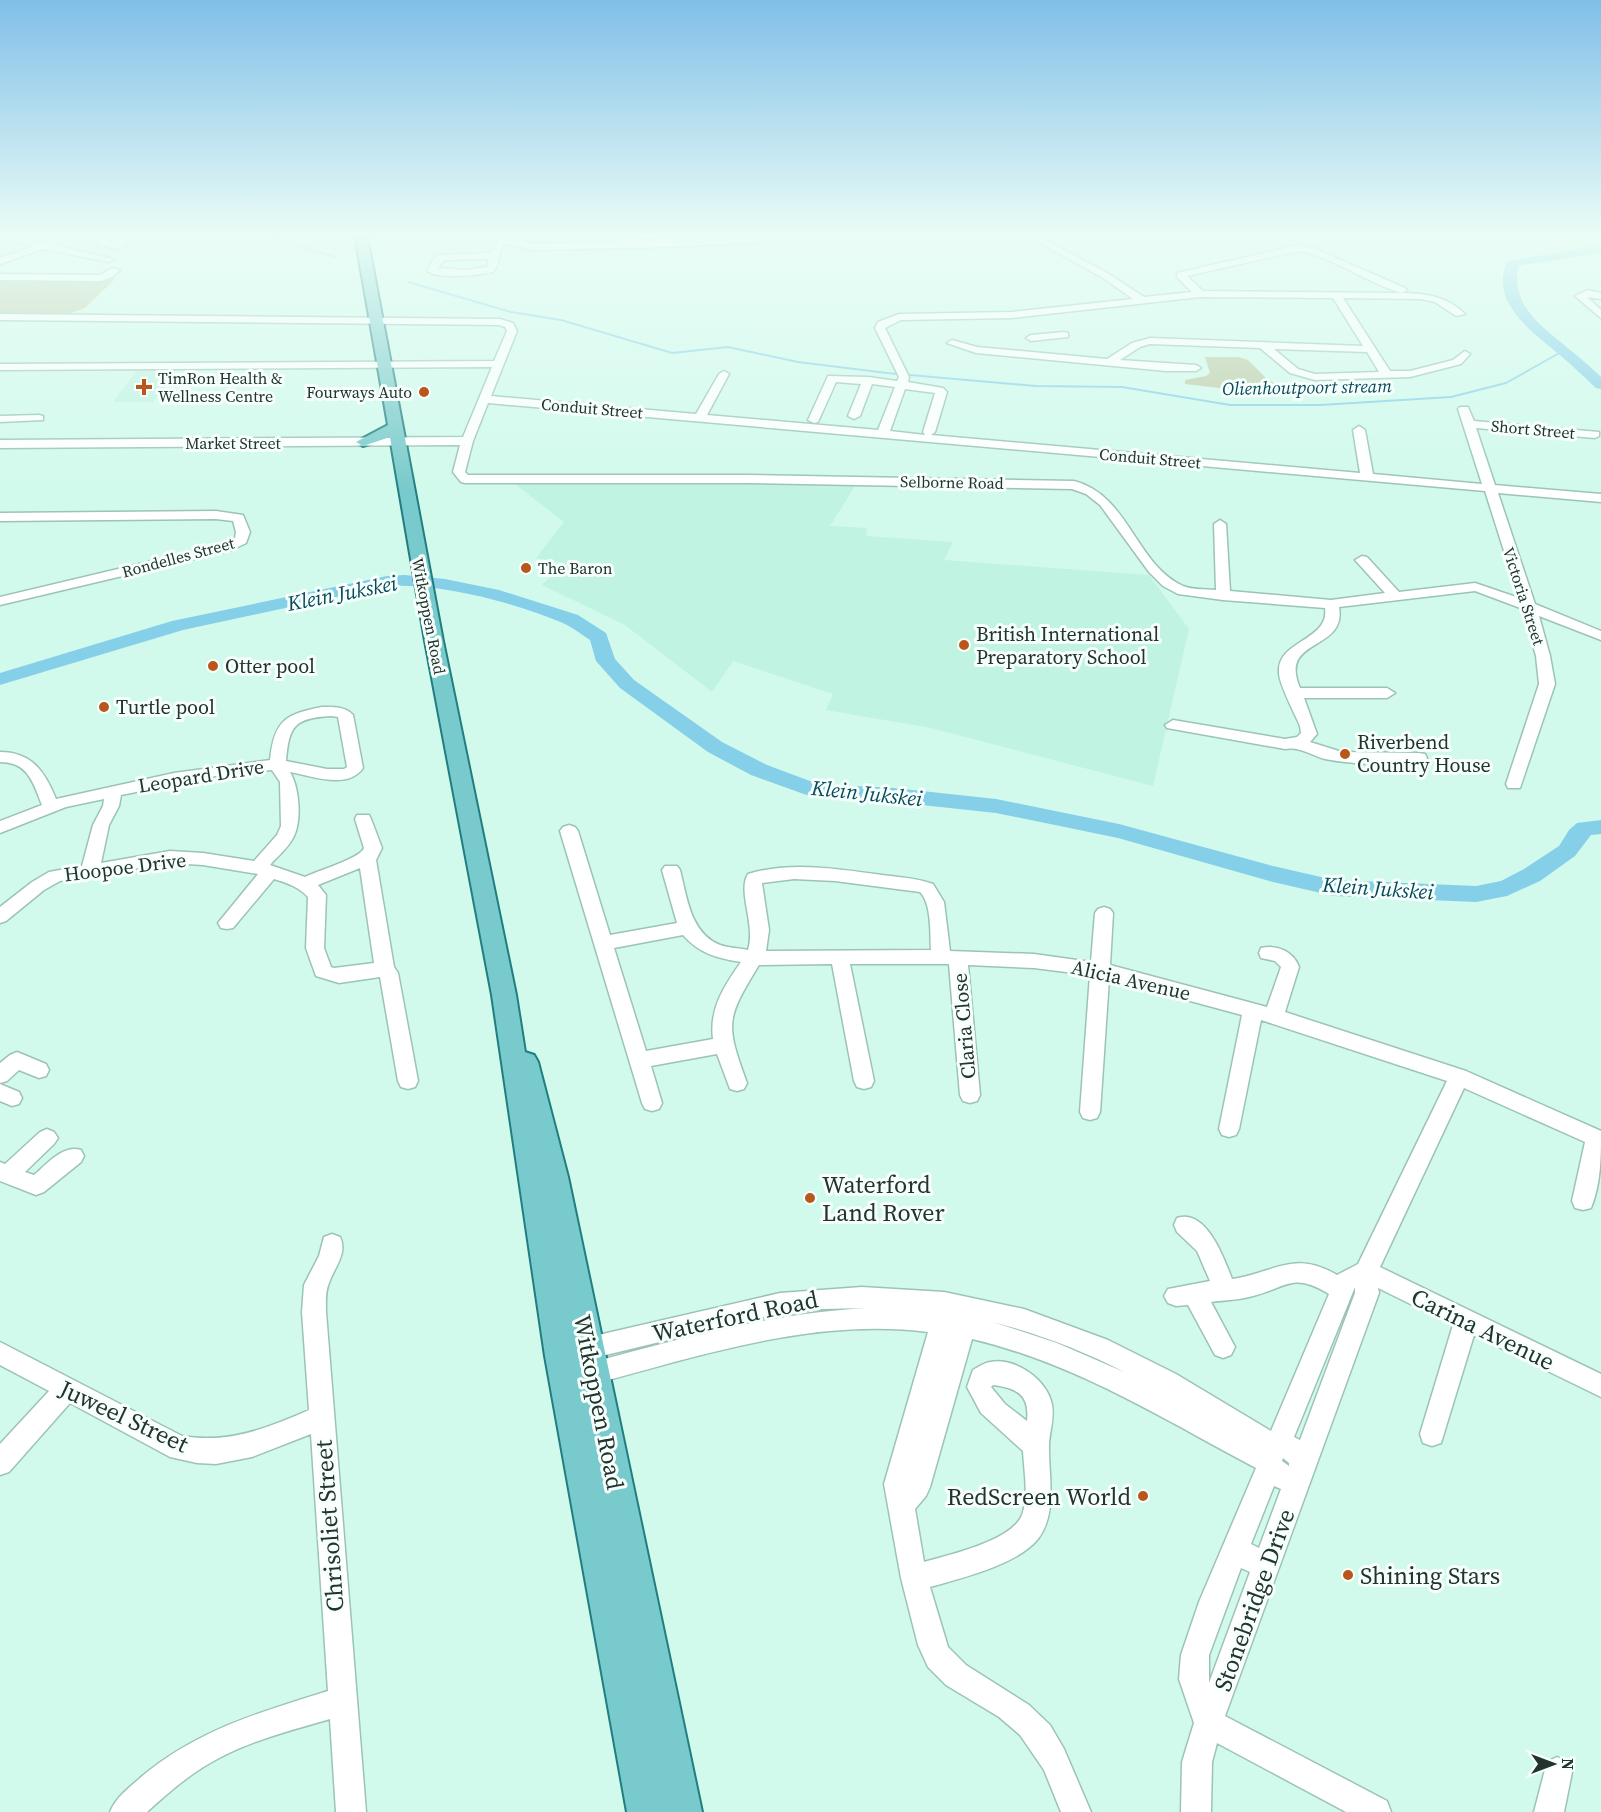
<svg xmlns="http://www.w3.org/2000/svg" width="1601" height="1812" viewBox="0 0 1601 1812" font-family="'Source Serif 4',serif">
  <rect width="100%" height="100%" fill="#d1faec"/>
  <!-- built -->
  <path fill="#c0f3e1" d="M138 368 142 371 177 369 153 402H113Z
    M735 483 855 486 830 526 867 528 866 536 953 542 944 560 1149 575 1189 629 1153 786 931 728 826 710 833 694 733 661 712 692 625 625 542 585 564 563 536 558 564 522 515 484Z"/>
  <!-- green -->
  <path fill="#bcc8a3" d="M0 278 115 279 85 308 71 313H0Z
    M1205 357H1238L1248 360 1268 380 1297 393 1254 392 1185 384V380L1206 376 1210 373Z"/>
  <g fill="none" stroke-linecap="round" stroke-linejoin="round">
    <!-- stream -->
    <path stroke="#86cfe8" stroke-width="2" d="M269 236 335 257
      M408 282 511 312 561 320 672 353 728 347 798 362 887 373 1036 386 1122 387 1230 405H1320L1451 397 1506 383 1563 351"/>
    <!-- river -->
    <path fill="#86cfe8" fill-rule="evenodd" d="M1601 245V253L1518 266C1511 306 1541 326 1569 349 1580 358 1591 367 1601 377V389L1596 388C1584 377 1573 366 1561 356 1535 334 1487 302 1508 261Z
      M405 575 445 579 499 590 578 615 606 633 615 659 634 680 722 742 767 765 818 784 894 788 996 799 1119 824 1273 866 1334 880 1476 886 1501 881 1524 869 1559 846 1569 830 1577 823 1601 820V834L1591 835 1575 856 1540 881 1507 896 1476 902 1334 896 1273 882 1118 838 996 813 894 802 815 798 751 775 708 752 620 688 596 661 590 640C581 634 572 627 563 623 513 602 441 583 387 586L183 630 0 685V673L172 621 387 576Z"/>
    <defs>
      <path id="minor" d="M3 236C16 236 30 243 42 243 52 243 62 236 75 236L53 245 114 259 109 262 43 249 0 264V258L33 246 4 238Z
        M97 236 109 238V242L116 243V236H124L126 245 118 249 98 245Z
        M495 236H505L533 244 776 236H826L821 239 665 247 533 250 505 243C497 252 501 264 493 272 478 275 440 280 427 271L434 258 439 255 490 253 498 239ZM489 259 487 267 465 270 438 268 444 260Z
        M1028 236H1038L1109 274 1144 297 1192 292 1177 277V273L1299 245 1313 248 1405 288 1407 290 1402 293C1426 293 1448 297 1465 314L1456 316 1435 302 1421 299 1343 298 1390 371H1410L1453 360 1465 351 1470 354 1461 364 1410 377 1315 380 1290 373 1260 348 1150 344 1140 347 1120 360 1196 365 1201 368 1196 371H1166L976 353 947 343 952 340 977 347 1107 359 1132 343 1150 338 1363 346 1333 298 1200 297 1012 318 901 320 885 328 909 377 908 382 943 388 947 392 935 432 931 435 1360 473 1353 430 1359 426 1365 430 1373 474 1482 484 1458 409 1460 407H1468L1474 421 1599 432V436L1595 438 1476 428 1495 485 1601 494V502L1498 493 1535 604 1601 631V640L1539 616 1550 656 1555 684 1520 788H1508L1506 784 1539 684 1536 656 1523 609 1475 591 1339 607C1347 652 1278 637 1300 688H1387L1395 693 1387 698H1304L1317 734 1310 742 1342 752 1419 753 1425 754 1427 758 1425 762C1401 767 1349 764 1325 759 1311 755 1299 746 1285 749L1167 728 1165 725 1173 720 1285 739 1297 737 1301 733 1300 726C1295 714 1279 684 1279 673 1276 640 1330 641 1325 608L1223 600 1178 594 1163 586 1149 572 1100 505 1086 494 1072 489 748 483H465L461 482 453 472 460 445 0 448V440L463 437 492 367 0 370V364L494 361 507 331 505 327 499 325 0 320V314L500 319 513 323 517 331 491 396 696 414 719 374 724 371 729 374 707 415 878 430 895 387 872 384 860 416 854 419 848 416 861 384 836 382 818 422 814 423 808 420 828 376 868 377 897 381 899 377 875 328 878 322 899 314 1012 312 1133 299 1103 278ZM1299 251C1336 258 1366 283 1402 293L1203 291 1187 276ZM1274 349 1367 352 1379 372 1315 374 1298 369ZM905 389 935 393 923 432 925 435 890 431ZM488 403 1485 491 1519 598 1475 583 1399 592 1367 557 1362 556 1355 560 1385 593 1331 600 1230 591 1226 524 1220 520 1214 524 1216 590C1206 589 1193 590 1183 586 1135 564 1129 495 1074 481L748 475H468L465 472 473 441Z
        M112 268 120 270 112 277 101 281 0 280V274L100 275Z
        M1588 290 1601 293V299L1587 297 1601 310V318L1575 296Z
        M1064 332 1068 333V337L1031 341 1026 338 1031 335Z
        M39 415 43 416V420L0 422V416Z
        M216 511 243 515 250 532 246 543 232 550 0 605V597L223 544 235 538 236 532 233 521 216 519 0 521V513Z
        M322 707C333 707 345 706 353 715L363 768C348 790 312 776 290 772 299 787 302 819 294 836 289 847 278 856 270 865L305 877C317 871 361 858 364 848L355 819 357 815H369L371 819 382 848 376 860 394 967 398 973 418 1081 415 1087 408 1089 401 1087 398 1081 380 977 339 983 316 976 306 948 308 897C299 887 287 883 274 879L233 928 227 929 221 928 218 923 258 874 203 865 170 863 60 881 44 890 6 921 0 923V907L32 882 49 872 82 866 93 825 103 806 104 799 66 807 0 833V821L42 805C33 782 28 762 0 762V752C32 752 45 772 56 799L174 773 270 760C274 721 285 714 322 707ZM331 716 338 717 347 767 344 769H327L286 761C289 726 294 718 331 716ZM272 770 280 782 281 826 277 835 254 861 203 853 170 851 101 863 109 825 119 806 121 795 221 775ZM360 868 374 963 334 968 331 967 324 948 326 895 318 885Z
        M569 825 575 827 578 831 610 935 677 923 662 870 665 866H677L680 870C687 897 690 933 720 945 728 948 739 948 748 950 756 924 737 892 748 874 791 861 838 869 882 875 899 877 916 878 933 884L944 902 950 951 1034 954 1091 962 1095 913 1098 909 1104 907 1110 909 1113 913 1110 965 1267 1007 1281 967 1275 961 1261 958 1259 953 1261 948C1277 944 1294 952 1299 967L1285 1012 1466 1071 1601 1131C1601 1156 1601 1184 1591 1208L1583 1210 1575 1208 1572 1201 1585 1142 1464 1088 1380 1267 1601 1374V1397L1474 1335 1441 1443 1432 1446 1423 1443 1420 1434 1453 1325 1378 1288 1379 1293 1225 1716 1387 1801 1391 1812H1346L1217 1743 1212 1762 1211 1812H1181L1182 1762 1194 1723 1179 1679 1181 1655 1199 1602 1256 1468C1163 1419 1075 1363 972 1339L930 1487 926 1496 915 1509 924 1562C948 1555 1012 1541 1022 1515 1029 1496 1024 1471 1023 1451L981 1413 967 1387 973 1370C978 1367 984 1363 990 1362 1015 1357 1048 1380 1052 1405 1055 1420 1048 1435 1049 1450 1049 1479 1057 1514 1038 1539 1017 1565 961 1578 930 1587L948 1647 966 1665 1029 1705 1050 1725 1064 1749 1091 1812H1061L1044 1770 1020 1735 999 1717 946 1685 928 1667 918 1645 901 1578 884 1484 928 1332C812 1317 696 1357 586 1386L577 1383 574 1375 577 1367 586 1364C679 1339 771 1313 868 1308L821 1309 780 1313 581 1361 573 1358 569 1350 573 1342 581 1339 780 1293 862 1287 944 1292 1024 1309 1108 1340 1176 1374 1271 1431 1329 1294C1292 1272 1288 1287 1253 1296 1240 1300 1225 1300 1211 1302L1235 1347 1231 1355 1223 1358 1215 1355 1188 1305 1176 1306 1168 1303 1164 1296 1168 1289 1210 1281 1197 1251 1177 1232 1174 1225 1177 1218C1206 1208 1224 1258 1232 1279 1275 1273 1293 1249 1337 1275L1358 1264 1447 1081 1261 1020 1239 1129 1236 1135 1229 1137 1222 1135 1219 1129 1242 1015 1109 979 1100 1112 1097 1118 1090 1120 1083 1118 1080 1112 1090 975 1034 968 968 965 980 1095 977 1101 970 1103 963 1101 960 1095 949 964H850L874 1081 871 1087 864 1089 857 1087 854 1081 832 964 759 965C726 1019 725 1023 747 1083L744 1089 737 1091 730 1089 717 1054 651 1066 662 1103 659 1109 652 1111 645 1109 642 1103 560 831 563 827ZM794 879 835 881 920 892C932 904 930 934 931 950L766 951 769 930 762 883ZM683 935C700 954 717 958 741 962 724 986 709 1009 713 1039L646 1051 614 948ZM1355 1287V1293L1300 1440 1294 1437ZM993 1322C1038 1334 1082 1350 1124 1372L1057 1343ZM993 1385C1017 1388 1030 1395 1027 1421L1005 1404 991 1387ZM1283 1458 1289 1463V1466L1282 1461ZM1274 1486 1281 1489 1259 1548 1251 1544ZM1241 1568 1250 1572 1209 1683V1655Z
        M17 1052 46 1064 49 1070 46 1076 39 1078 19 1070 7 1081 0 1083V1063L10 1055Z
        M0 1084 19 1092 22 1098 19 1104 12 1106 0 1101Z
        M47 1129 54 1132 58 1138 54 1144 25 1172 34 1175C46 1165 63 1144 81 1150L84 1156 81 1162 44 1192 36 1195 0 1181V1162L5 1164 40 1132Z
        M332 1234 340 1237C348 1253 334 1268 329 1283 325 1291 326 1303 326 1312L366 1812H336L330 1719C293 1730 255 1739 221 1757 193 1771 170 1791 147 1812H110C116 1797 128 1789 140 1778 195 1731 260 1712 328 1691L311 1434 252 1457 216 1464 197 1463 170 1457 70 1403 9 1472 0 1475V1444L49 1391 0 1365V1342L182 1436C228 1444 268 1428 309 1410L302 1312 304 1285 319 1256 324 1237Z
        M1557 1757 1567 1762 1572 1772 1564 1812H1534L1547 1762Z"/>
      <path id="major" d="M355 236H367L443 641 516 995 525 1052 534 1055 538 1062 568 1177 702 1812H627L545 1356 492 995 425 641 390 437 363 446 356 442 388 425Z"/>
    </defs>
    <!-- minor casing -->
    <use href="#minor" stroke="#9cc3b6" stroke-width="3"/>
    <!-- major casing -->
    <use href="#major" stroke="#217e7f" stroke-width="4"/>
    <!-- minor -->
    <use href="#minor" fill="#fff" fill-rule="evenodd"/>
    <!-- major -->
    <use href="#major" fill="#79cacc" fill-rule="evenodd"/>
  </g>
  <!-- sky -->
  <linearGradient id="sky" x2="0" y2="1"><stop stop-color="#81bfe8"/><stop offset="0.48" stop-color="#eafdf6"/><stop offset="1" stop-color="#eafdf6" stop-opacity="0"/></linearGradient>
  <rect width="1601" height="489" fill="url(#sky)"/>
  <!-- markers -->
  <g fill="#b9561c" stroke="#f7fffc" stroke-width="2">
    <path d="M141 378h6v6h6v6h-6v6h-6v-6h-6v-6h6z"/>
    <circle cx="424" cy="392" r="6"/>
    <circle cx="526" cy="568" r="6"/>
    <circle cx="964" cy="645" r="6"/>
    <circle cx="213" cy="666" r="6"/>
    <circle cx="104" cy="707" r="6"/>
    <circle cx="1345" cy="754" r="6"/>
    <circle cx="810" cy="1198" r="6"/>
    <circle cx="1143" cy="1496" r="6"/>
    <circle cx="1348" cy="1575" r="6"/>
  </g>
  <g text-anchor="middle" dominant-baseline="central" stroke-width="6" stroke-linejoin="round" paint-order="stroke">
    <!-- far-poi labels -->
    <g font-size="16" fill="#23332e" stroke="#f7fffc" text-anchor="start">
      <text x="158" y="378">TimRon Health &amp;<tspan x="158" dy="18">Wellness Centre</tspan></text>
      <text x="412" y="392" text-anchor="end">Fourways Auto</text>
      <text x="538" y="568">The Baron</text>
    </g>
    <!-- far-street labels -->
    <g font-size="16" fill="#23332e" stroke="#f7fffc">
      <text transform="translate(592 408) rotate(5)">Conduit Street</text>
      <text transform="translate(1533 429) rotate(5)">Short Street</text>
      <text x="233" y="443">Market Street</text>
      <text transform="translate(1150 458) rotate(5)">Conduit Street</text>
      <text transform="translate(952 482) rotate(1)">Selborne Road</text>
      <text transform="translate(178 557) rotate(-15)">Rondelles Street</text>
      <text transform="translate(1524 596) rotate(72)">Victoria Street</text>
      <text transform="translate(429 616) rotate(79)">Witkoppen Road</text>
    </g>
    <!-- far-water labels -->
    <g font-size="18" font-style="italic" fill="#07485a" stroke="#f7fffc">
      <text transform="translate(1307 387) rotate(-1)">Olienhoutpoort stream</text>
    </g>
    <!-- poi labels -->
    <g font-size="20" fill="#23332e" stroke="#f7fffc" text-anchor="start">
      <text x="976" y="634">British International<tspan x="976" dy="23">Preparatory School</tspan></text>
      <text x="225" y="666">Otter pool</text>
      <text x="116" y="707">Turtle pool</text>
      <text x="1357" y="742">Riverbend<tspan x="1357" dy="23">Country House</tspan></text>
    </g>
    <!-- street labels -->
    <g font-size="20" fill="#23332e" stroke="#f7fffc">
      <text transform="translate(201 776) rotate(-9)">Leopard Drive</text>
      <text transform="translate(125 867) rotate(-7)">Hoopoe Drive</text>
      <text transform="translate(1131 980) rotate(13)">Alicia Avenue</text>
      <text transform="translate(964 1026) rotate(-95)">Claria Close</text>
    </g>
    <!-- water labels -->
    <g font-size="21" font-style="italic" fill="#07485a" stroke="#f7fffc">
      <text transform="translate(342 593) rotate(-11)">Klein Jukskei</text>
      <text transform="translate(867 793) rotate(6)">Klein Jukskei</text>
      <text transform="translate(1378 888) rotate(4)">Klein Jukskei</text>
    </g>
    <!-- near-poi labels -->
    <g font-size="24" fill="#23332e" stroke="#f7fffc" text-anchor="start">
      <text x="822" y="1184">Waterford<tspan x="822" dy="28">Land Rover</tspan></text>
      <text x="1131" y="1496" text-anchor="end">RedScreen World</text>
      <text x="1360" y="1575">Shining Stars</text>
    </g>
    <!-- near-street labels -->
    <g font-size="24" fill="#23332e" stroke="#f7fffc">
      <text transform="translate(735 1316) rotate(-12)">Waterford Road</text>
      <text transform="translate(1483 1329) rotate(26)">Carina Avenue</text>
      <text transform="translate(599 1402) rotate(79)">Witkoppen Road</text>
      <text transform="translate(124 1416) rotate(25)">Juweel Street</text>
      <text transform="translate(329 1526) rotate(-94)">Chrisoliet Street</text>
      <text transform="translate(1254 1600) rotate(-70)">Stonebridge Drive</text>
    </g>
  </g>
  <!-- north arrow -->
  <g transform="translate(1553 1764) rotate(90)" stroke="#f7fffc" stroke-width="4.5" paint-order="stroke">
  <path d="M0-4.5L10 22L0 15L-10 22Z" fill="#23332e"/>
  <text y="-9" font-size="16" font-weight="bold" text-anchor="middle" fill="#23332e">N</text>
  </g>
</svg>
